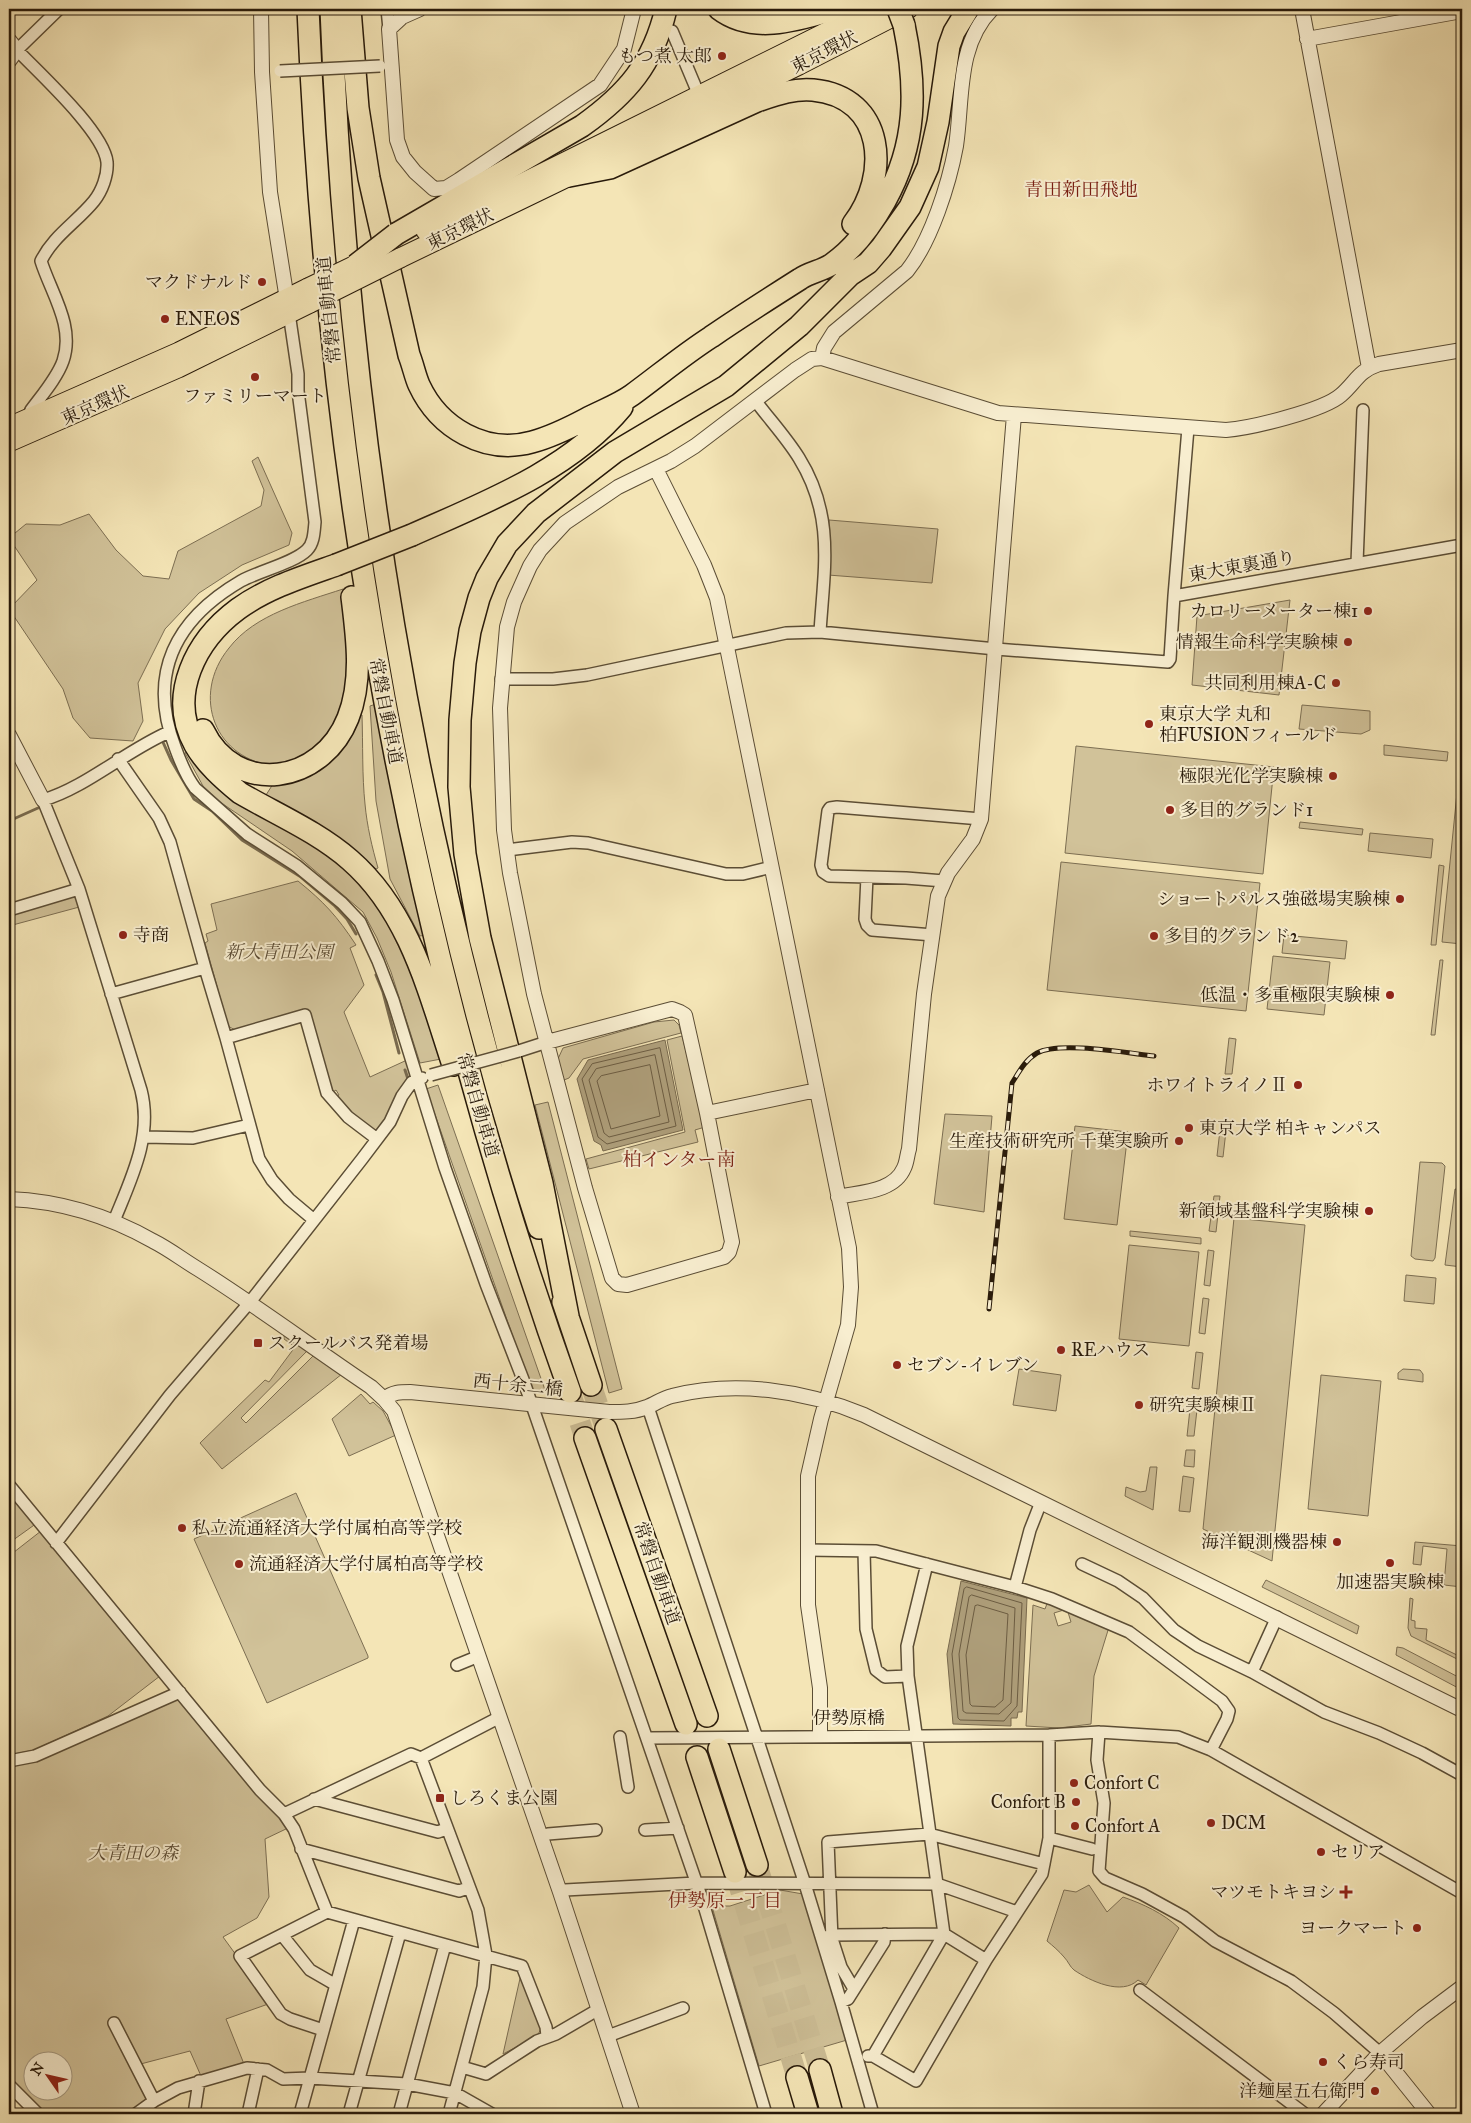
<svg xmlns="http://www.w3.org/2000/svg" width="1471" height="2123" viewBox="0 0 1471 2123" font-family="'IM FELL Great Primer','Noto Serif JP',serif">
  <rect width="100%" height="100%" fill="#f4e5b6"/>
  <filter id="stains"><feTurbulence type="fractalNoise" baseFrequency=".004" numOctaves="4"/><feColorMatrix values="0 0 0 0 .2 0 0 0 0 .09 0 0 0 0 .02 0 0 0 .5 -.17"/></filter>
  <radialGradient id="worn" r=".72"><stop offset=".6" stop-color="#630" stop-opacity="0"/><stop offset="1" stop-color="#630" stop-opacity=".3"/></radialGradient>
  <!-- green -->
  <path fill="#d1c299" stroke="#7c6e52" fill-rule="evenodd" d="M258 457 292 533 289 545 242 565 199 593 165 629 138 683 143 721 133 741 90 738 73 718 63 689 9 609 37 580 9 538 26 524 60 525 89 514 116 550 143 576 169 579 178 551 261 506 264 490 252 461Z
    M829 520 938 529 932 583 828 575Z
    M343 589 348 625 350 682 344 714 304 763C295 764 285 767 277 766 215 761 190 696 229 648 255 614 304 602 343 589Z
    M1290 600 1279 695 1192 685 1197 616Z
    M376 704 426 935 420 936 390 879 376 801 370 706Z
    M1302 705 1370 711V730L1361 734 1299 729Z
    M360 715H362C363 744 362 776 365 804 367 826 372 847 378 868L376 869 349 845 266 795 273 784C322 775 342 761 360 715Z
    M1384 745 1448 752 1447 761 1384 755Z
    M1076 746 1274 767 1263 874 1065 853Z
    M190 750 251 811 304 839 355 875 393 917 441 1059 420 1063 391 972 377 938 363 912 292 851 220 802 203 786 185 753Z
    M1461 753H1462V944L1442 942Z
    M1300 822 1363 829 1362 835 1299 828Z
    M1370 833 1433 839 1431 858 1368 851Z
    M1061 862 1260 883 1246 1011 1047 990Z
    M1439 865 1444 866 1436 945H1431Z
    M298 881C324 902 337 916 356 945L350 948 364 985 344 1012 370 1077 407 1060 410 1075 407 1082 379 1129 372 1130 353 1117 336 1097 339 1095 336 1090 333 1092 308 1010 235 1030 228 1026 205 943 208 941 206 934 217 930 211 904Z
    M70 897H75L83 906 9 926V915Z
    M1284 935 1347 941 1345 959 1282 953Z
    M1273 956 1330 962 1324 1015 1267 1009Z
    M1440 960H1443L1435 1035H1431Z
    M674 1020 679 1025 681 1033 583 1059 569 1078 564 1080 557 1061 563 1048 654 1022Z
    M682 1036 705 1127 695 1130 698 1142 589 1169 586 1159 685 1132 667 1040Z
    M1229 1038 1236 1039 1232 1074H1225Z
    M438 1085 545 1390 533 1394 426 1089Z
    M548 1102 622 1389 609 1393 535 1105Z
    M945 1114 992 1116 984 1212 934 1204Z
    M1221 1121 1227 1122 1223 1157 1217 1156Z
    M1075 1126 1128 1132 1117 1225 1064 1219Z
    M1420 1162 1442 1163 1445 1166 1435 1258 1433 1261 1415 1259 1411 1256Z
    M1455 1189 1462 1190V1267L1445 1265Z
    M1214 1196H1220L1216 1232 1209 1231Z
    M1234 1218 1305 1225 1272 1561 1203 1529Z
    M1130 1231 1201 1238V1244L1130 1236Z
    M1129 1245 1199 1252 1189 1346 1119 1339Z
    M1208 1250 1214 1251 1210 1286 1204 1285Z
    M1406 1275 1436 1278 1434 1304 1404 1301Z
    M1203 1298 1209 1299 1205 1334 1199 1333Z
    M284 1333 308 1350 241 1418 246 1423 314 1355 342 1374 222 1469 200 1443 265 1380 269 1382 295 1347 284 1339Z
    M1196 1352 1203 1353 1199 1389 1192 1388Z
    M1019 1369 1061 1375 1056 1411 1013 1405Z
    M1403 1369 1420 1370 1423 1374V1382L1398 1379V1373Z
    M1321 1375 1381 1381 1368 1516 1308 1509Z
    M361 1394 370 1404 373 1402 383 1411 396 1435 349 1456 332 1419Z
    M1191 1400 1198 1401 1194 1436H1187Z
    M1186 1450H1195L1194 1467 1184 1466Z
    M1150 1467H1157L1153 1510 1125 1496 1126 1487 1140 1492 1146 1491Z
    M1183 1476 1194 1478 1190 1512 1179 1511Z
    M9 1489 37 1523 9 1543Z
    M296 1493 368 1656V1658L267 1703 194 1539Z
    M41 1531 160 1676 108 1716 34 1750 9 1755V1556Z
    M1415 1542 1462 1546V1587L1444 1585 1447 1549 1423 1546 1421 1565 1413 1564Z
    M1266 1580 1359 1626 1357 1634 1262 1587Z
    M1410 1598 1413 1599 1411 1620 1415 1621V1628L1427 1629 1426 1640 1459 1656 1457 1659 1411 1636 1408 1628Z
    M1048 1601 1109 1627 1094 1676 1091 1724 1059 1728 1026 1726 1033 1605 1045 1609ZM1067 1609 1071 1622 1058 1626 1054 1613Z
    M1397 1647 1403 1648 1462 1679V1690L1396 1655Z
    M180 1697 277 1810 288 1828 265 1839 269 1897 257 1918 223 1937 271 2003 226 2019 244 2064 201 2076 190 2051 133 2066 149 2098 128 2114H43L9 2080V1765ZM32 2060H62V2090H32Z
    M1089 1885 1107 1912 1123 1897C1143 1904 1163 1913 1179 1928L1146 1985 1138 1980C1122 1996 1090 1981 1074 1970 1070 1967 1068 1961 1064 1957 1059 1951 1053 1946 1047 1941L1064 1890 1076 1892Z
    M780 1890 803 1894 847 2040 759 2066 710 1900 722 1899 723 1906H730Z
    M521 1974 541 2029 537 2036 503 2054Z"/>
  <!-- water -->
  <path fill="#afa07c" stroke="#796a4e" d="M665 1040 683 1130 603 1151 601 1145 594 1141 577 1079 588 1060Z
    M961 1581 1027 1598 1022 1712H1018L1017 1718H1011V1726L953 1724 947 1654Z"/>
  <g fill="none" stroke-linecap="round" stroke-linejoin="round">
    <!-- shore -->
    <path stroke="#6c5d43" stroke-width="1" d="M660 1048 676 1126 607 1144 598 1137 582 1079 592 1064Z
      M655 1055 669 1122 609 1137 604 1133 589 1080 596 1069Z
      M650 1065 660 1116 611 1129 597 1081 601 1076Z
      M967 1587 1022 1603 1017 1706 1004 1721 960 1720 958 1718 952 1654 964 1589Z
      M972 1595 1015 1608 1011 1703 999 1714 966 1713 963 1711 959 1654 969 1597Z
      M978 1605 1008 1614 1003 1700 995 1707 972 1706 970 1704 966 1655 975 1606Z"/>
    <!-- stream -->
    <path stroke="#796a4e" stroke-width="3" d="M162 740 171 760 194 799 212 811 242 840 301 877 334 905 347 919 356 934
      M9 821 38 808
      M376 975 383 992 399 1053
      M405 1070 408 1079"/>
    <!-- motorway-tunnel -->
    <path stroke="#cbbc94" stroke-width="21" stroke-dasharray="21 11" stroke-linecap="butt" d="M591 1385 606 1429
      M570 1392 585 1438
      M757 1865 820 2070
      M735 1872 797 2077"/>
    <defs>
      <path id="minor" d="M387 9 389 29
        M672 31 701 100
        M289 313 298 374V391L315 522C314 532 314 543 307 550 294 563 259 571 241 581 176 619 147 673 175 747 180 761 186 776 195 788L247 834 297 866 342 903 360 922 378 961 393 1000 445 1168 486 1284 524 1382 702 1899 766 2114
        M755 400C769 419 786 437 799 458 835 516 824 568 820 632
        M36 418 31 410C42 395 57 378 63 361 75 326 51 293 41 261 53 236 77 222 94 201 102 191 108 175 107 162 104 132 39 73 17 50L59 9
        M1357 563 1363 410
        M1174 596 1188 428
        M501 679H553L587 675 786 633 820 632 996 649 1168 662 1170 659 1174 596 1462 545
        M118 759 159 818 170 842 205 968
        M507 850 572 842 588 843 726 874H743L772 867
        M867 877 865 919 867 925 872 930 933 935
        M944 881 906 878 829 876 823 872 821 865 828 811 830 808 837 807 981 819
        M9 910 79 889
        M111 994 205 968 226 1038
        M519 1051 547 1042
        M144 1137 193 1138 249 1125
        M314 1220 289 1199 272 1180 259 1159 226 1038 305 1015 327 1093 348 1117 377 1139
        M114 1221C131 1179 153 1136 141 1090L79 889 43 800C85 788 127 750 169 732
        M648 1407 805 1884 841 2002 873 2114
        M9 1485 260 1790 284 1814 294 1829 327 1912
        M56 1543 170 1395 250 1302 362 1159 390 1122 402 1096 412 1082 422 1078
        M807 1550 876 1551 1015 1587 1052 1599 1129 1632 1222 1701 1229 1711 1227 1719 1211 1750
        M864 1551 866 1629 876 1670 885 1677 908 1676
        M1082 1564 1118 1581 1143 1598 1174 1630 1198 1646 1252 1672 1324 1712 1379 1733 1422 1753 1462 1775
        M1015 1587 1030 1530 1041 1502
        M457 1665 479 1656
        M1252 1672 1277 1617
        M1099 1732 1097 1760 1104 1803 1099 1871 1105 1878 1142 1894 1184 1917 1215 1941 1291 1981 1334 2013 1380 2053
        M620 1737 628 1787
        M648 1738 1049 1735 1099 1732 1178 1737 1211 1750 1462 1893
        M421 1758 478 1910 486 1955 483 1987 449 2114
        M9 1761 35 1756 180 1692
        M314 1799 438 1832 446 1829
        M284 1814 411 1754 421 1758 500 1717
        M645 1830 678 1828
        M541 1836 548 1834 596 1830
        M1049 1838 1092 1849
        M301 1849 459 1891 468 1888
        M560 1892 565 1890 696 1883 937 1884 1017 1912
        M282 1935 310 1970 336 1985
        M826 1937 832 1935 944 1934 986 1960
        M854 1989 841 1967 832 1939 828 1842 929 1834 1044 1864
        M1140 1990 1305 2114
        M841 2002 848 1999 884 1942 885 1934
        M114 2023 154 2101
        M323 2030 290 2019 281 2014 240 1956 327 1912 522 1966 546 2027 547 2036
        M608 2036 683 2008
        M868 2056H873L916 2081 986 1960 1042 1874 1049 1838V1735
        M873 2056 944 1934 908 1676 907 1646 927 1564
        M462 2067 486 2074 537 2041 556 2034 599 2009
        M9 2085 38 2114
        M136 2114 154 2101 178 2088 247 2068 267 2070 283 2079 310 2078 407 2084 455 2093 492 2114
        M194 2114 199 2081
        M248 2114 258 2069
        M300 2114 354 1920
        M349 2114 400 1933
        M399 2114 445 1945"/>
      <path id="tertiary" d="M261 9 262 72 270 192 288 306
        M420 9 402 17 389 29 397 140 403 157 415 172 434 189 446 188 459 180 600 85 624 49 634 9
        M1302 9 1369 368
        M1307 39 1462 11
        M9 40 17 50 9 61
        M822 358 824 348 834 332 907 271C931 241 949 184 956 146 963 100 956 45 992 9
        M656 469 704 565 717 598 849 1248 851 1287 848 1325 821 1419 808 1476V1605L820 1688V1735
        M9 735 43 800
        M547 1042 672 1009 680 1012 685 1015 707 1113 732 1242 729 1252 724 1257 627 1285 618 1284 612 1278 585 1188 534 994 510 873 504 830 500 708 507 627 514 602 530 566 540 550 565 523 618 487 671 461 695 446 795 370 812 359 822 358 998 413 1226 430C1250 428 1323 411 1341 395 1356 382 1358 371 1379 364L1462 350
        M707 1113 817 1090
        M838 1197C860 1192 894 1192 904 1168 907 1162 907 1155 909 1149L924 994 938 896 948 873 973 839 981 819 1014 415
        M9 1199C60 1201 109 1216 153 1241 169 1249 183 1260 198 1269 257 1306 313 1348 371 1387L384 1399 394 1411 560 1892 633 2114
        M384 1399C393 1392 400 1392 410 1392L609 1412C622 1412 635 1412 647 1407 655 1404 663 1398 672 1396 735 1380 804 1390 864 1415L1462 1710
        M1380 2053 1429 2114
        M1323 2114 1380 2053 1422 2017 1462 1987"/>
      <path id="trunk" d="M426 231 873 9
        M400 258 799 65 908 9
        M9 427 179 352 308 288
        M9 442 178 368 310 303"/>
      <path id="motorway" d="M308 9C328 482 410 946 570 1392
        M331 9C347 419 413 837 539 1228
        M350 9 358 108 369 178 409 355C413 365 415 376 419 385 439 428 485 455 532 442 551 437 569 428 586 419 601 411 618 405 632 395 658 376 683 355 711 337 740 317 770 298 800 279 810 272 822 271 832 264 854 249 872 224 885 201 917 144 917 88 904 25
        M719 9C753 35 798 20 835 9
        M569 176 610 168 757 101C775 95 794 88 813 90 886 97 890 176 853 224
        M396 234 582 126C627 94 653 64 666 9
        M412 535C484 503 570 470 622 407
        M336 565C302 577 267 588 238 609 196 640 167 695 195 745 206 764 223 779 240 793 276 814 318 832 350 860 410 912 429 993 453 1065
        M203 730C236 798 322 784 348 718 363 681 357 637 352 597
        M563 1302 591 1385
        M568 1316 542 1183 480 938 465 854 459 787 460 720 465 663 470 631 479 598 487 578 507 544 536 513 615 452 726 386 799 326 850 275 868 263 881 248 910 207 928 167 938 122 949 46 954 32 968 9
        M606 1429 707 1716
        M585 1438 686 1724
        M719 1749 757 1865
        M697 1757 735 1872
        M820 2070 832 2114
        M797 2077 808 2114"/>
    </defs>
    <!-- minor casing -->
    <use href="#minor" stroke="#5b4d35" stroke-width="14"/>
    <!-- tertiary casing -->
    <use href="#tertiary" stroke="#5b4d35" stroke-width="16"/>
    <!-- trunk casing -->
    <use href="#trunk" stroke="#281a0a" stroke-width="21"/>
    <!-- motorway casing -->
    <use href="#motorway" stroke="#281a0a" stroke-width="24"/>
    <!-- minor -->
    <use href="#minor" stroke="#f8eed0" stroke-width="11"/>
    <!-- tertiary -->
    <use href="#tertiary" stroke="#f8eed0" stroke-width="14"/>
    <!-- trunk -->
    <use href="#trunk" stroke="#f4e5b6" stroke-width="19"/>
    <!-- motorway -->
    <use href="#motorway" stroke="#f4e5b6" stroke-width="21"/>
    <defs>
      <path id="rail" d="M989 1309 1012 1083C1019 1072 1025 1060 1037 1053 1059 1041 1127 1053 1154 1056"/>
    </defs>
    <!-- rail casing -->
    <use href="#rail" stroke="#281a0a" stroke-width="5"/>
    <!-- rail -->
    <use href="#rail" stroke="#f8eed0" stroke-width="3" stroke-dasharray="9" stroke-linecap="butt"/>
    <defs>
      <path id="minor-bridge" d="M280 71 380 66
        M431 1075 519 1051"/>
      <path id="trunk-bridge" d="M308 288 370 258
        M310 303 400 258"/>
      <path id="motorway-bridge" d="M898 9 904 25
        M356 265 396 234
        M336 565 412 535"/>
    </defs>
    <!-- minor-bridge casing -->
    <use href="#minor-bridge" stroke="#5b4d35" stroke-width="14" stroke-linecap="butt"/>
    <!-- trunk-bridge casing -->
    <use href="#trunk-bridge" stroke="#281a0a" stroke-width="21" stroke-linecap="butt"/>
    <!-- motorway-bridge casing -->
    <use href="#motorway-bridge" stroke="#281a0a" stroke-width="24" stroke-linecap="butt"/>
    <!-- minor-bridge -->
    <use href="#minor-bridge" stroke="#f8eed0" stroke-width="11"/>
    <!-- trunk-bridge -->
    <use href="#trunk-bridge" stroke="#f4e5b6" stroke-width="19"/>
    <!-- motorway-bridge -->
    <use href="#motorway-bridge" stroke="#f4e5b6" stroke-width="21"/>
  </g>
  <!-- markers -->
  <g fill="#8f2418" stroke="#f8eed0" stroke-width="2">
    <circle cx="722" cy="56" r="5"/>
    <circle cx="262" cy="282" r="5"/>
    <circle cx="165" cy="319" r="5"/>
    <circle cx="255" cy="377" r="5"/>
    <circle cx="1368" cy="611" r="5"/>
    <circle cx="1348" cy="642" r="5"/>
    <circle cx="1336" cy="683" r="5"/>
    <circle cx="1149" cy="724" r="5"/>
    <circle cx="1333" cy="776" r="5"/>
    <circle cx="1170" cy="810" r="5"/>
    <circle cx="1400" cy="899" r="5"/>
    <circle cx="123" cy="935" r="5"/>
    <circle cx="1154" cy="936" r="5"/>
    <circle cx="1390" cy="995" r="5"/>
    <circle cx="1298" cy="1085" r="5"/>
    <circle cx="1189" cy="1128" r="5"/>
    <circle cx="1179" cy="1141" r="5"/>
    <circle cx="1369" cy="1211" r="5"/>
    <rect x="253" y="1338" width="10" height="10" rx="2.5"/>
    <circle cx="1061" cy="1350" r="5"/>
    <circle cx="897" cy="1365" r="5"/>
    <circle cx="1139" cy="1405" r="5"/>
    <circle cx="182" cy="1528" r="5"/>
    <circle cx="1337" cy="1542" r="5"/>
    <circle cx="1390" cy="1563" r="5"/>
    <circle cx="239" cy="1564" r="5"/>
    <circle cx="1074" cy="1783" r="5"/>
    <rect x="435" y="1793" width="10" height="10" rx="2.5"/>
    <circle cx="1076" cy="1802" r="5"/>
    <circle cx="1211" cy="1823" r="5"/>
    <circle cx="1075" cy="1826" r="5"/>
    <circle cx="1321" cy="1852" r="5"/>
    <path d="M1343.5 1884.5h5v5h5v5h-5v5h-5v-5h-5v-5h5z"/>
    <circle cx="1417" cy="1928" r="5"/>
    <circle cx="1323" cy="2062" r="5"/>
    <circle cx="1375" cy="2091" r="5"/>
  </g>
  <g text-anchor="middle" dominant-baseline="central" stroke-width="4" stroke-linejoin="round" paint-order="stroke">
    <!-- street labels -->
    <g font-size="18" fill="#281a0a" stroke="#f8eed0">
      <text transform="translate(824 52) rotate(-27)">東京環状</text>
      <text transform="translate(460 229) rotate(-26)">東京環状</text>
      <text transform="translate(329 310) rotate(-96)">常磐自動車道</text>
      <text transform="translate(95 405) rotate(-24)">東京環状</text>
      <text transform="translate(1242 566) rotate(-10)">東大東裏通り</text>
      <text transform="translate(386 711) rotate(79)">常磐自動車道</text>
      <text transform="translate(478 1105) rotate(74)">常磐自動車道</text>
      <text transform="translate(518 1385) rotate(6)">西十余二橋</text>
      <text transform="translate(657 1573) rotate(71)">常磐自動車道</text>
      <text x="849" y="1718">伊勢原橋</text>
    </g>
    <!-- poi labels -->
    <g font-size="18" fill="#281a0a" stroke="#f8eed0" text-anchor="start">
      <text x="712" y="56" text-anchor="end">もつ煮 太郎</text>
      <text x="252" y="282" text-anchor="end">マクドナルド</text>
      <text x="175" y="319">ENEOS</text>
      <text x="255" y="396" text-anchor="middle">ファミリーマート</text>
      <text x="1358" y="611" text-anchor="end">カロリーメーター棟1</text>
      <text x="1338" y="642" text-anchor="end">情報生命科学実験棟</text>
      <text x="1326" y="683" text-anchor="end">共同利用棟A-C</text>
      <text x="1159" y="714">東京大学 丸和<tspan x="1159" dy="21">柏FUSIONフィールド</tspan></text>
      <text x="1323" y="776" text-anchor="end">極限光化学実験棟</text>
      <text x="1180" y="810">多目的グランド1</text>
      <text x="1390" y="899" text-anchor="end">ショートパルス強磁場実験棟</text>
      <text x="133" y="935">寺商</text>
      <text x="1164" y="936">多目的グランド2</text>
      <text x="1380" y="995" text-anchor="end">低温・多重極限実験棟</text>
      <text x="1288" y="1085" text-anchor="end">ホワイトライノⅡ</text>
      <text x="1199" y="1128">東京大学 柏キャンパス</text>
      <text x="1169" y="1141" text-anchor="end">生産技術研究所 千葉実験所</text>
      <text x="1359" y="1211" text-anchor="end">新領域基盤科学実験棟</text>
      <text x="268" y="1343">スクールバス発着場</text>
      <text x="1071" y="1350">REハウス</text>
      <text x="907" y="1365">セブン-イレブン</text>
      <text x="1149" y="1405">研究実験棟Ⅱ</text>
      <text x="192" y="1528">私立流通経済大学付属柏高等学校</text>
      <text x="1327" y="1542" text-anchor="end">海洋観測機器棟</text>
      <text x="249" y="1564">流通経済大学付属柏高等学校</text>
      <text x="1390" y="1582" text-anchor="middle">加速器実験棟</text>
      <text x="1084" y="1783">Confort C</text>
      <text x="450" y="1798">しろくま公園</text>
      <text x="1066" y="1802" text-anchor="end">Confort B</text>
      <text x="1221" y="1823">DCM</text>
      <text x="1085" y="1826">Confort A</text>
      <text x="1331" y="1852">セリア</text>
      <text x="1336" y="1892" text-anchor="end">マツモトキヨシ</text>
      <text x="1407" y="1928" text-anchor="end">ヨークマート</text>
      <text x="1333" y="2062">くら寿司</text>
      <text x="1365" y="2091" text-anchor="end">洋麺屋五右衛門</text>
    </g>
    <!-- park labels -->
    <g font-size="18" font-style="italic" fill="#5b4c35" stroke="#f8eed0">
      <text x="279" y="952">新大青田公園</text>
      <text x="133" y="1853">大青田の森</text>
    </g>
    <!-- neighbourhood labels -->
    <g font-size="19" fill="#7a1f14" stroke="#f8eed0">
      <text x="1081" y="189">青田新田飛地</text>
      <text x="679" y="1159">柏インター南</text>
      <text x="725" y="1900">伊勢原一丁目</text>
    </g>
  </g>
  <!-- margin -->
  <rect width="1471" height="2123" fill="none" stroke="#f4e5b6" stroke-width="30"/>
  <rect x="10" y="10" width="1451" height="2103" fill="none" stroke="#281a0a" stroke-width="2.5"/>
  <rect x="15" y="15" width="1441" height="2093" fill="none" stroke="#281a0a"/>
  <!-- north arrow -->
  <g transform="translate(48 2076) rotate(304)"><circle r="24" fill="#f8eed0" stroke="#a59981"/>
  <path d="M0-4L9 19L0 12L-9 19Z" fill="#8f2418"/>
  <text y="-8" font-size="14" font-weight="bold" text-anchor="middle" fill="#281a0a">N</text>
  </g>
  <rect width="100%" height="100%" filter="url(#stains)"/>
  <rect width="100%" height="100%" fill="url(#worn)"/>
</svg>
